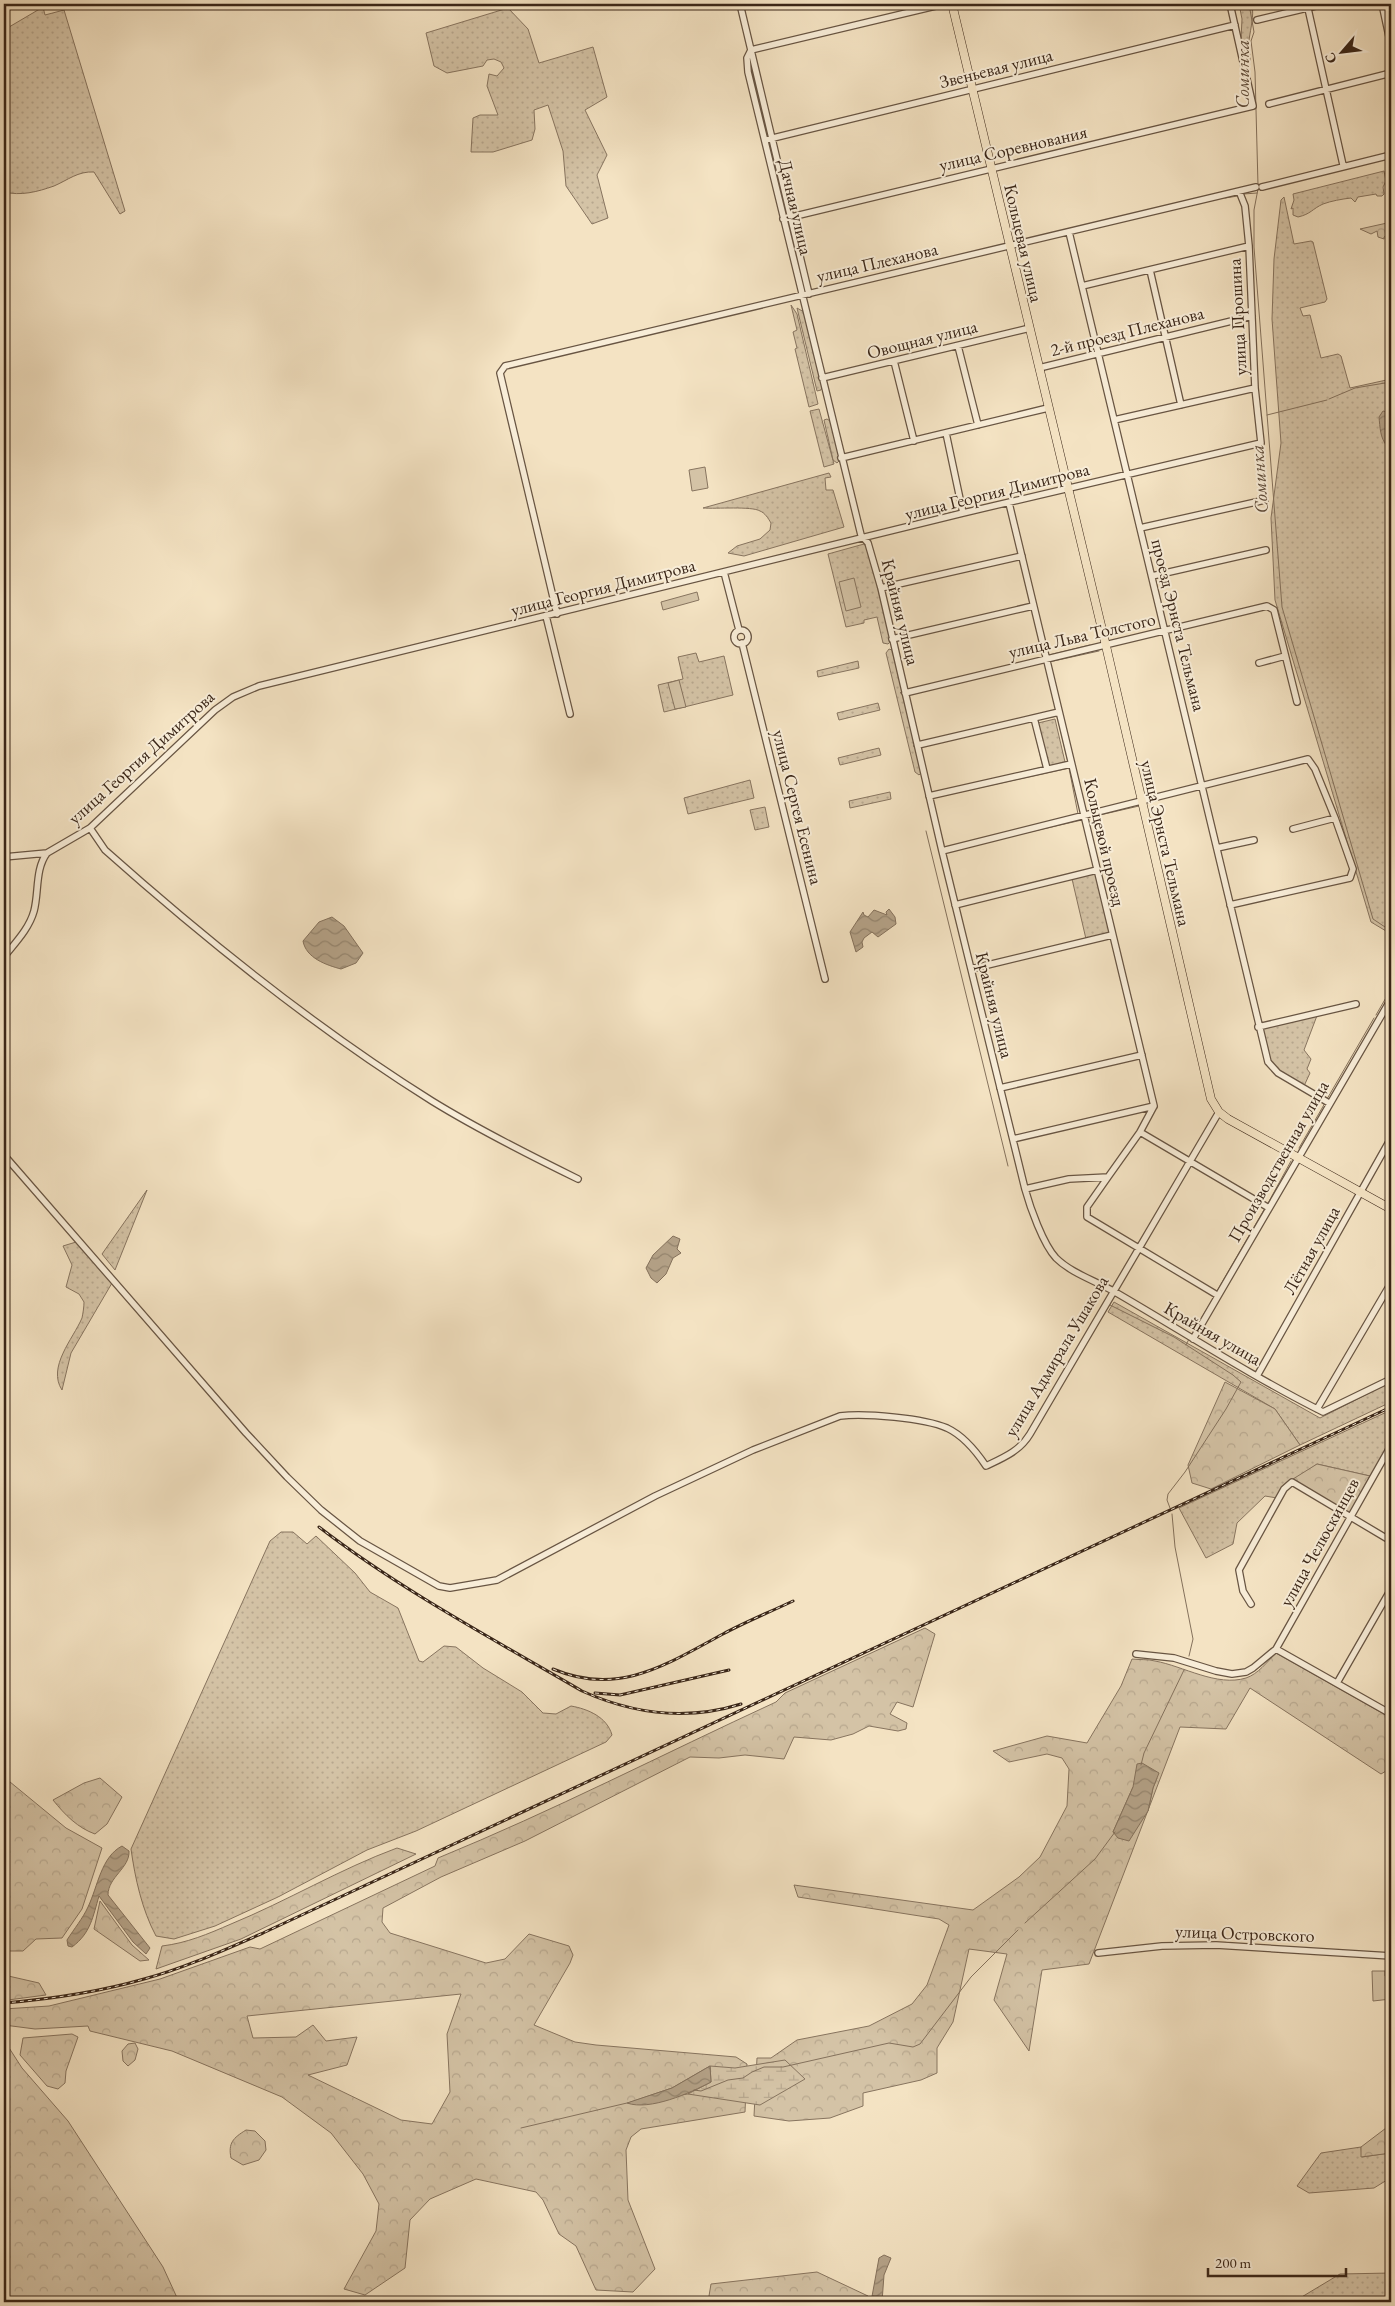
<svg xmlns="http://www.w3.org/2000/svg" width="1395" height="2306" viewBox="0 0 1395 2306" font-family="'EB Garamond',serif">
  <defs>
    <pattern id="grass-dots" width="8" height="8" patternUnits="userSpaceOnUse" patternTransform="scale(1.25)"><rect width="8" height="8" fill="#d4c3a6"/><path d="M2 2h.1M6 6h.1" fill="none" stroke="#b7a78e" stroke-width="1.8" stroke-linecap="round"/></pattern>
    <pattern id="forest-crowns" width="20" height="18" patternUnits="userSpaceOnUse" patternTransform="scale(1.25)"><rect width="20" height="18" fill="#d4c3a6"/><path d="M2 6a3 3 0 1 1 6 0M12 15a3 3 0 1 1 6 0" fill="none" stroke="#b7a78e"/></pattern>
    <pattern id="wetland-marsh" width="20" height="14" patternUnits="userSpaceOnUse" patternTransform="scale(1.25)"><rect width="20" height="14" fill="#d4c3a6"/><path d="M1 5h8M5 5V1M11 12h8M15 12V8" fill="none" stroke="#b7a78e"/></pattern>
    <pattern id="water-waves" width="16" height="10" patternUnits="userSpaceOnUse" patternTransform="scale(1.25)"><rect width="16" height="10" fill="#b5a389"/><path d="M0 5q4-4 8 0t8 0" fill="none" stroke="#94856f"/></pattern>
  </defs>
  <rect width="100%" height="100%" fill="#f4e3c3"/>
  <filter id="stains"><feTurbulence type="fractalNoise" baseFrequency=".004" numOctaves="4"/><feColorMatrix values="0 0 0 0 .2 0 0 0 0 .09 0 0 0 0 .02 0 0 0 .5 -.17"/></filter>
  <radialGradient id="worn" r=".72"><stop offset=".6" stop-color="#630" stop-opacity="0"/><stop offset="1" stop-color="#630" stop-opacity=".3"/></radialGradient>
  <!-- grass -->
  <path fill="url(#grass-dots)" stroke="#87745f" d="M1239 4H1252C1254 17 1251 26 1249 40 1247 49 1253 59 1248 67L1241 39 1242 19Z
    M43 7 45 15 64 10 125 211 120 214 94 172C78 171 68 180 54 186 37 192 21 196 4 192V30Z
    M508 8 528 29 539 63 593 47 607 97 585 110 607 155 597 175 608 218 592 224 566 186 563 151 548 105 534 110 535 129 532 140 493 152H471L473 118 480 115H498L487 86 489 74 497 76 504 68 501 62 494 59 487 60 483 66 447 73 434 66 426 33Z
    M1384 171 1386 181 1383 187 1384 194 1382 196H1377L1376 194 1358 197 1355 202 1351 198C1342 199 1331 201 1323 204 1312 209 1311 214 1298 217L1293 215V208L1291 209 1294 200 1293 194Z
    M1284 197 1294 244 1311 241 1313 242 1327 299 1325 302 1300 308 1303 316 1310 315 1321 358 1338 354 1341 356 1350 388 1391 379V934L1371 922 1275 600 1271 518 1281 443 1272 319 1274 259 1281 200Z
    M791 305 797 314 818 404 809 407 795 349 797 348 793 332 797 330Z
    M797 308 804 312 822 387 821 390 817 391Z
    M819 409 834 464 824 467 810 411Z
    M827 419 830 421 840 460 837 463 833 460 824 420Z
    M829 473 831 477 825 478 826 490H833L844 527 744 556 728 553 737 546 760 539 770 530 771 523C768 518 765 513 760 511 752 506 716 509 703 508Z
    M864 544 868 549 891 641 888 644 883 643 877 617 864 620V623L846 627 828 554Z
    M889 649 892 650 902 691 900 693H902L915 745 913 746 916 747 922 772 919 775 915 772 886 653Z
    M696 653 699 662 724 656 733 695 664 712 658 685 683 679 678 657Z
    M858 661 859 668 818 677 817 671Z
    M878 703 880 710 839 720 837 713Z
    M1055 719 1065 762 1049 766 1038 723Z
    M879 748 881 755 840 765 838 758Z
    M750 780 754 798 688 814 684 798Z
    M890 792 891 799 850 808 849 801Z
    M765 807 769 827 755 830 750 810Z
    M1096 873 1110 933 1086 939 1072 879Z
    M1318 1013 1304 1050 1311 1059 1307 1069 1310 1073 1304 1086C1269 1066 1271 1066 1260 1028Z
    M147 1190 115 1270 102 1254Z
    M76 1242 112 1283 71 1353 62 1390C47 1367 73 1339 82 1318 83 1313 84 1307 84 1302L79 1294 66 1287 72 1265 63 1246Z
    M1114 1302 1320 1418 1391 1382V1402L1300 1445 1275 1409 1108 1312Z
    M1391 1410V1444L1370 1476 1317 1464C1299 1478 1290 1477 1277 1498L1265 1496 1237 1523 1233 1544 1206 1558 1179 1508Z
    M281 1532H293L307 1544 316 1536 355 1573 370 1592 398 1608 419 1661 423 1662 444 1646 456 1647 483 1668 522 1692 543 1713 556 1714 571 1706C588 1709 607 1717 612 1735L606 1742 416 1831 367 1850 278 1897 215 1926 174 1939 156 1936C142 1910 135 1878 131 1849L270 1541Z
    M1361 2147 1362 2157 1389 2153V2173L1387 2180 1374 2188 1309 2193 1297 2186 1321 2153Z
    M1391 2273V2302L1295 2301 1340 2274Z"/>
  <!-- forest -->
  <path fill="url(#forest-crowns)" stroke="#87745f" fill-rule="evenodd" d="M1387 223 1391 233 1390 240 1388 235 1384 237V239L1378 237 1377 231 1371 234 1360 229Z
    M1225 1382 1275 1409 1300 1445 1211 1489 1192 1483 1188 1465Z
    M1317 1464 1370 1476 1349 1514 1293 1479Z
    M925 1628 935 1634 913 1707 897 1702 890 1714 907 1723 906 1729 898 1731 869 1726 853 1734 831 1740 794 1737 784 1759 745 1755 719 1758 690 1757 525 1841 441 1877 383 1908 382 1922 390 1933 486 1963 505 1959 529 1934 569 1946 573 1955 570 1963 534 2025 575 2042 596 2045 736 2057 747 2064 745 2112 641 2129 631 2137 626 2150 628 2200 655 2269 633 2292 596 2290 576 2246 559 2234 543 2200 536 2192 476 2179 430 2199 410 2220 405 2268 365 2295 344 2289 376 2231 379 2204 363 2174 331 2133 282 2097 172 2051 90 2031 88 2026 35 2029 4 2025V2009L49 2006 160 1979 250 1947 260 1949 435 1866 438 1858C553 1811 663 1754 776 1702L785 1693ZM461 1994 447 2034 450 2092 432 2124 401 2120 308 2075 347 2065 357 2037 326 2041 313 2025 296 2037 253 2038 247 2016ZM710 2066 688 2094 628 2103 672 2088Z
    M1276 1653 1391 1718V1768L1381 1774 1250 1688 1226 1729 1180 1727 1089 1964 1042 1970 1029 2051 994 2000 1007 1954 969 1949 953 2022 937 2048V2073L921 2080 863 2093V2106L830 2118 789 2121 754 2116 757 2058H771L797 2040 869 2026 912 2004 927 1985 949 1925 939 1919 798 1897 794 1885 973 1910 1019 1877 1040 1857 1067 1806 1069 1769 1062 1758 1047 1754 1009 1762 993 1751 1047 1736 1087 1743 1121 1686 1132 1659C1140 1660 1148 1659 1155 1661 1183 1666 1217 1687 1246 1678 1258 1674 1267 1662 1276 1653ZM1157 1778 1153 1788 1148 1811 1113 1832 1133 1787Z
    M4 1777 66 1828 102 1848 82 1909 62 1938 36 1939 23 1951H4Z
    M100 1778 122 1797 107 1824 95 1834C78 1828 65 1815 53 1800L84 1783Z
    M397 1848 416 1854 241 1939 156 1969 162 1946C187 1943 208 1934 231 1924 287 1901 340 1869 397 1848Z
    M100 1901 132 1945 149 1960 140 1961 94 1929Z
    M4 1975 39 1983 46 1995 8 2000V1984Z
    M72 2034 78 2037 66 2071 65 2083 58 2089 47 2086 20 2055 23 2038Z
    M4 2040 22 2068 68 2121 163 2267 179 2302H4Z
    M135 2043 138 2049 135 2060 128 2066 123 2061 122 2051 128 2044Z
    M1391 2111V2153L1361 2157V2147L1390 2125Z
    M246 2130 255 2131 265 2141 266 2150 259 2160 243 2165 231 2158C228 2143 233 2138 246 2130Z
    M817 2272 868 2296 865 2302H708L711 2284Z"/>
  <!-- wetland -->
  <path fill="url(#wetland-marsh)" stroke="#87745f" d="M785 2060 805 2079 760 2105 688 2094 711 2082 710 2066 735 2068Z"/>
  <!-- garden -->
  <path fill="#d4c3a6" stroke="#87745f" d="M705 467 708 488 692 491 689 470Z
    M854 578 861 607 846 611 839 582Z
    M697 592 699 600 663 610 661 602Z
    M679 680 686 707 675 709 668 683Z
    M1372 1971H1385V1976H1391V1999L1373 2001Z"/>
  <!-- water -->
  <path fill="url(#water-waves)" stroke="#84715c" d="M1383 411 1387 412 1391 421V446H1387C1380 438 1380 427 1379 417Z
    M889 909 895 917 896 924 878 937 872 932 864 938 862 942 863 947 856 952 850 932 863 912 864 915 868 917 874 910 887 915 886 912Z
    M332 917 344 926 363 953 356 963 341 969C326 965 306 958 303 941L319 922Z
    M673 1236 680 1239 677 1249 681 1253 673 1258 666 1274 657 1283 651 1278 646 1268 653 1255Z
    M1142 1763 1159 1773 1153 1788 1148 1811 1129 1841 1118 1838 1113 1832 1133 1787 1137 1764Z
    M122 1846 129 1851C130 1868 108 1877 108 1895L150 1948 146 1954 133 1942 99 1896C93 1916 91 1933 72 1947L68 1946 67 1940C74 1929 83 1918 88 1907 98 1886 101 1857 122 1846Z
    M710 2066 711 2082C690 2093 650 2111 627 2103L672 2088Z
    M884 2255 891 2258 884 2275 882 2302H871L879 2258Z"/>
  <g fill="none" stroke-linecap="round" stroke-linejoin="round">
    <!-- stream -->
    <path stroke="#84715c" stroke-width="1" d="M1249 4 1254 32 1251 41 1255 72 1258 185
      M1258 189 1254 210V247L1282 607 1373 919 1391 931
      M1244 194 1257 193
      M1225 198 1238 196
      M1329 399 1355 388 1391 382
      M1267 415 1327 400
      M1049 655 1090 645
      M1049 662 1099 651
      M1036 720 1057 716 1068 762
      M1069 768 1078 814
      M967 785 1043 767 1032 721
      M933 798 1069 768
      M1087 818 1139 806
      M926 831 1008 1166
      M999 839 1082 820
      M1376 1015 1391 989
      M1327 1099 1374 1018
      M1299 1148 1325 1103
      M1267 1205 1291 1161
      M1217 1291 1265 1208
      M1110 1305 1174 1337 1233 1375 1241 1382 1226 1409 1185 1472 1168 1494 1167 1500 1170 1508
      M1193 1332 1214 1297
      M1186 1345 1189 1339
      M1172 1514 1175 1547 1193 1639 1189 1656
      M1141 1765 1144 1753 1184 1670
      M1025 1923 1095 1859 1115 1832
      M694 2090 701 2091 728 2080 743 2078 752 2072 764 2067H783L889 2043 913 2047 920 2044 971 1977 1018 1930
      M521 2128 627 2103"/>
    <defs>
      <path id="minor" d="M740 4 809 294
        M1307 4 1343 165
        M1382 4 1391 46
        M1257 20 1324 4
        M751 50 747 58 748 72 861 535 868 543 881 588 942 851 1025 1189C1030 1207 1043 1244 1056 1258 1071 1273 1096 1281 1115 1292 1184 1332 1251 1376 1323 1412L1391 1379
        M751 50 944 4
        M1269 104 1391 73
        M765 140 1235 25
        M1262 187 1391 155
        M783 219 1253 106 1230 4
        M1069 232 1268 1062 1278 1073 1329 1103
        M1150 270 1181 405
        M1082 286 1249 246
        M958 346 978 425
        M894 361 914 441
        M1039 368 1252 316
        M822 378 1030 328
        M1114 420 1255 388
        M946 433 963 513
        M841 458 1048 408
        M1009 503 1154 1106 1140 1132 1108 1177 1069 1179 1025 1189
        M1140 528 1265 500
        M724 572 739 630
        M1152 576 1266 550
        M881 588 1022 556
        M557 614 500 373 505 366 1256 187
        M546 616 570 714
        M734 637a7 7 0 1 1 14 0a7 7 0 1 1-14 0Z
        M892 639 1033 606
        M742 643 825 979
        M1259 663 1285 656
        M905 693 1267 606 1274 610 1297 702
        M1034 718 1047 769
        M918 745 1059 712
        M929 796 1071 764
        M90 828 105 850C206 940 317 1029 432 1101 479 1130 529 1155 578 1179
        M1293 829 1335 818
        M1217 848 1254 840
        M942 851 1308 759 1315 769 1335 818 1353 869 1350 878 1230 905
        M4 857 47 853 90 828 215 710 233 697 259 686 963 513 1261 443 1255 388 1249 246 1245 206 1239 191
        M955 905 1097 870
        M4 957C15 943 29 929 34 911 39 892 35 869 47 853
        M971 969 1112 935
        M1258 1027 1356 1004
        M1000 1088 1142 1055
        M1140 1132 1269 1208
        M1013 1139 1154 1106
        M4 1155 246 1433 287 1477 321 1510 360 1541 439 1586 450 1588 497 1580 655 1496 753 1450 840 1416C865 1413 924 1418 947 1428 964 1436 976 1451 986 1466 1003 1458 1020 1451 1030 1434L1219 1112
        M1108 1177 1087 1207V1217L1217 1295
        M1193 1339 1391 999
        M1257 1376 1391 1138
        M1317 1409 1391 1283
        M1251 1604 1243 1591 1239 1570 1284 1489 1292 1482 1391 1541
        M1276 1649 1391 1714
        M1136 1654 1174 1658 1216 1671 1232 1674 1246 1672 1253 1668 1276 1649 1389 1449 1391 1451
        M1337 1683 1391 1589
        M1098 1953 1162 1946 1216 1945 1391 1956"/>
      <path id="major" d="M952 4 1106 646 1211 1099 1219 1112 1228 1119 1391 1209"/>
    </defs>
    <!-- minor casing -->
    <use href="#minor" stroke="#685543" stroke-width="8"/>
    <!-- major casing -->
    <use href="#major" stroke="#3a2618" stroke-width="9"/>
    <!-- minor -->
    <use href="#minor" stroke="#f8edd8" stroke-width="5.5"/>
    <!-- major -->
    <use href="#major" stroke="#f4e3c3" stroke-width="8"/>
    <defs>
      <path id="rail" d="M319 1527C401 1590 493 1639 582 1691 633 1714 687 1721 741 1704
        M553 1669C619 1697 667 1664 723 1634 745 1622 770 1612 793 1601
        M595 1693 620 1695 729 1670
        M4 2003C51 1999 99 1992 144 1979 185 1968 224 1950 263 1933L1391 1407"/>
    </defs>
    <!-- rail casing -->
    <use href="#rail" stroke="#3a2618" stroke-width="3"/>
    <!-- rail -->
    <use href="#rail" stroke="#f8edd8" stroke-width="1" stroke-dasharray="4" stroke-linecap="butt"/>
  </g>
  <g text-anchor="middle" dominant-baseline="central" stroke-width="4" stroke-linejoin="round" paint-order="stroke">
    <!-- street labels -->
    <g font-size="18" fill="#3a2618" stroke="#f8edd8">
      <text transform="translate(996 68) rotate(-14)">Звеньевая улица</text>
      <text transform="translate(1013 148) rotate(-13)">улица Соревнования</text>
      <text transform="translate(796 207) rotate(77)">Дачная улица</text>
      <text transform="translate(1024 243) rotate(77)">Кольцевая улица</text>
      <text transform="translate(877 262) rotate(-13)">улица Плеханова</text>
      <text transform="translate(1237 317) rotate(-93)">улица Прошина</text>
      <text transform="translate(1127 331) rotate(-14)">2-й проезд Плеханова</text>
      <text transform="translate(922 339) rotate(-14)">Овощная улица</text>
      <text transform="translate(997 491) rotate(-14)">улица Георгия Димитрова</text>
      <text transform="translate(603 587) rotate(-14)">улица Георгия Димитрова</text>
      <text transform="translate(901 612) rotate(76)">Крайняя улица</text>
      <text transform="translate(1179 625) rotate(76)">проезд Эрнста Тельмана</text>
      <text transform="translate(1082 635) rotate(-13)">улица Льва Толстого</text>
      <text transform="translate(141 757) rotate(-42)">улица Георгия Димитрова</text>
      <text transform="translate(798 807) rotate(76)">улица Сергея Есенина</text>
      <text transform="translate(1105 842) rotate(77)">Кольцевой проезд</text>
      <text transform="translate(1166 843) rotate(77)">улица Эрнста Тельмана</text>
      <text transform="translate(995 1005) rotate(76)">Крайняя улица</text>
      <text transform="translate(1278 1161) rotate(-60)">Производственная улица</text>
      <text transform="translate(1311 1250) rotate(-61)">Лётная улица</text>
      <text transform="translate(1213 1333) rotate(30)">Крайняя улица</text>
      <text transform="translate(1056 1356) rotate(-59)">улица Адмирала Ушакова</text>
      <text transform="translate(1319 1542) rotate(-61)">улица Челюскинцев</text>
      <text transform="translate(1245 1933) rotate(2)">улица Островского</text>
    </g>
    <!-- water labels -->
    <g font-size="19" font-style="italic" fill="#5f4c3a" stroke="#f8edd8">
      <text transform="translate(1242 74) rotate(-90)">Соминка</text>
      <text transform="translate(1259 479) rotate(-94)">Соминка</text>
    </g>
  </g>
  <!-- margin -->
  <rect width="1395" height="2306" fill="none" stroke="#f4e3c3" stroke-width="20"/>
  <rect x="5" y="5" width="1385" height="2296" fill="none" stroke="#3a2618" stroke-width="2.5"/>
  <rect x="10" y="10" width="1375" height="2286" fill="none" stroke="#3a2618"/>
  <!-- north arrow -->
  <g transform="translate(1342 52) rotate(242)" stroke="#f8edd8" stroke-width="4" paint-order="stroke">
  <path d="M0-4L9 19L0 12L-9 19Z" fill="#3a2618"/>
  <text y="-8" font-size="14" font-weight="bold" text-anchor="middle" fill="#3a2618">С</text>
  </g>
  <!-- scale -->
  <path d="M1208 2268v8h138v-8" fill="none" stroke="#3a2618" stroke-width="2.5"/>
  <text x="1215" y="2268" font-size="15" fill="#3a2618" stroke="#f8edd8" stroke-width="4" paint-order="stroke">200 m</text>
  <rect width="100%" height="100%" filter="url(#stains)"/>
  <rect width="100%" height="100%" fill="url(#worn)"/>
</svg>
